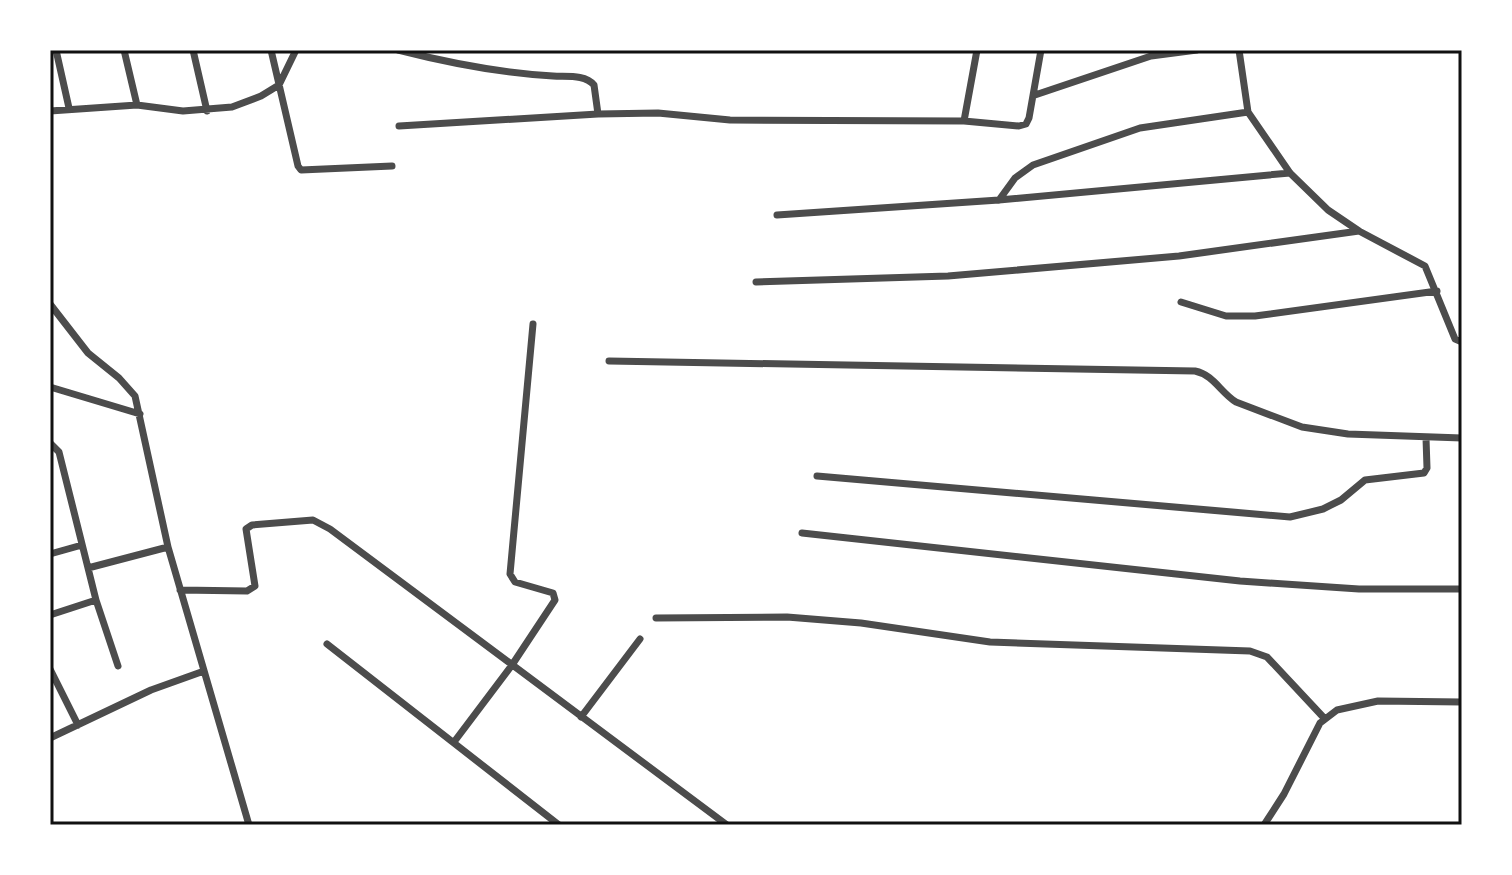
<svg xmlns="http://www.w3.org/2000/svg" width="1512" height="875" viewBox="0 0 1512 875" font-family="Bitter,serif">
  <rect width="100%" height="100%" fill="#fff"/>
  <g fill="none" stroke-linecap="round" stroke-linejoin="round">
    <!-- minor -->
    <path stroke="#4c4c4c" stroke-width="7" d="M56 50 69 108
      M124 50 137 105
      M193 50 207 111
      M271 50 298 166 301 170 392 166
      M398 50C449 63 500 73 553 76 566 77 585 74 594 85L598 114
      M1239 50 1248 112 1290 173 1328 210 1359 231 1425 266 1455 339 1462 342
      M1035 95 1151 56 1197 50
      M50 111 137 105 183 111 232 107 261 96 279 85 296 50
      M964 121 977 50
      M399 126 598 114 658 113 730 120 964 121 1019 126 1026 124 1029 118 1041 50
      M999 200 1015 178 1033 165 1140 128 1248 112
      M777 215 999 200 1290 173
      M756 282 948 276 1179 256 1359 231
      M1181 302 1226 316H1255L1437 291
      M50 304 88 353 119 378 135 396 168 547 249 825
      M609 361 1195 371C1214 375 1220 392 1236 402L1302 427 1348 434 1462 438
      M50 387 140 414
      M50 443 59 452 96 600 118 666
      M817 476 1290 517 1323 509 1341 500 1365 480 1424 473 1427 468 1426 438
      M802 533 1240 581 1359 589H1462
      M50 554 82 545
      M88 568 168 547
      M180 590 247 591 255 586 246 529 252 525 313 520 330 529 727 825
      M50 615 96 600
      M656 618 787 617 861 623 990 642 1250 651 1267 657 1325 719
      M327 644 559 825
      M50 669 78 725
      M581 717 640 639
      M50 738 151 690 204 671
      M454 742 512 665 555 600 553 593 515 582 510 574 533 324
      M1264 825 1284 794 1320 723 1337 710 1378 701 1462 702"/>
  </g>
  <!-- border -->
  <rect width="1512" height="875" fill="none" stroke="#ffffff" stroke-width="104"/>
  <rect x="52" y="52" width="1408" height="771" fill="none" stroke="#111" stroke-width="3"/>
</svg>
